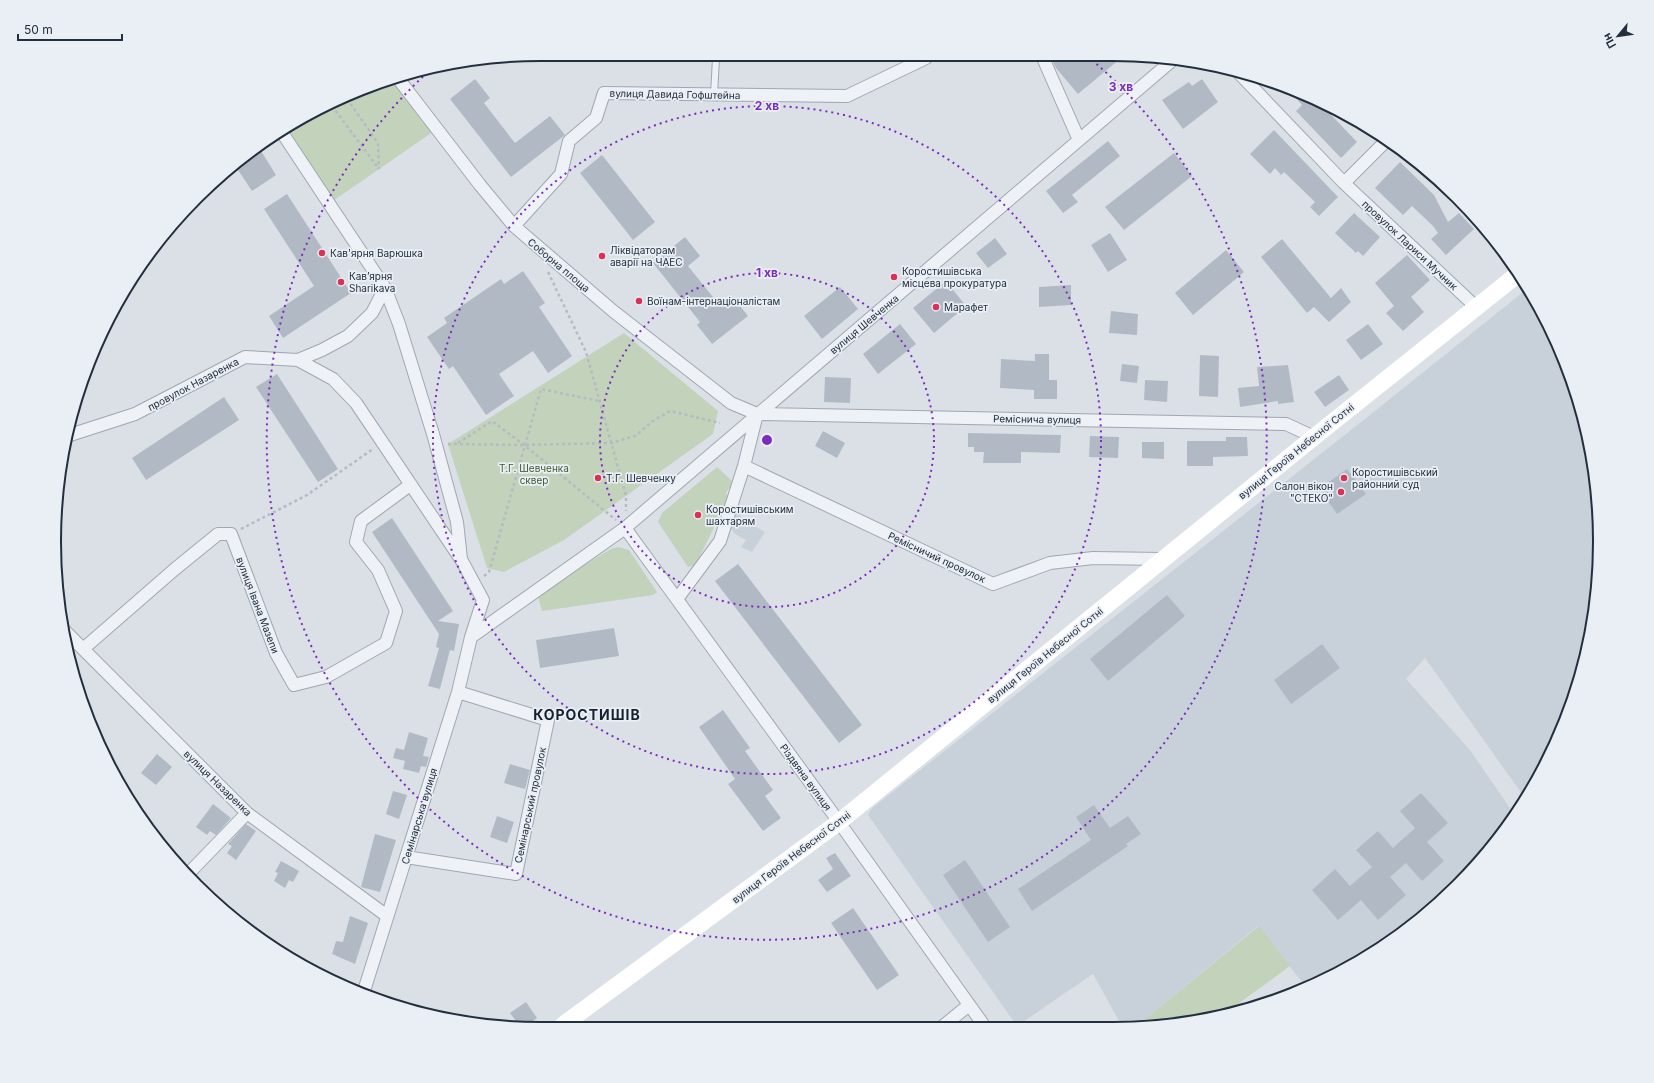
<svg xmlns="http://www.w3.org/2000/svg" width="1654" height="1083" viewBox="0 0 1654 1083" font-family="Inter,sans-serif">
  <rect width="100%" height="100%" fill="#dbe0e7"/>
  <!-- built -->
  <path fill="#c8d0d9" d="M1527 289 1550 326 1583 415 1599 509 1596 605 1574 698 1535 785 1525 798 1425 658 1406 679 1470 750 1514 814 1479 863 1409 928 1328 979 1306 987 1258 926 1134 1028H1123L1093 974 1017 1026 868 815 871 809 1370 415Z
    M737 506 745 508 740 518 765 532 752 552 741 547 746 540 735 534 729 526Z"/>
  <!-- green -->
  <path fill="#c2d2bb" d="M392 78 434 131 333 201 287 128 385 80Z
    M624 333 718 411 713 434 564 540 504 572 487 568 448 444Z
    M717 467 733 482 726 493 728 499 697 562 693 566 688 567 658 522 662 513Z
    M618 547 629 550 657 592 653 595 542 611 537 593 611 549Z
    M1259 926 1290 966 1223 1015 1144 1028H1134Z"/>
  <!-- building -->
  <path fill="#b1bac4" d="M1051 58H1121L1078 94 1056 68Z
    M475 79 490 98 484 103 515 143 550 116 565 135 511 177 450 99Z
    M1202 79 1218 102 1183 129 1162 100 1189 82 1192 86Z
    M1288 89 1317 100 1357 142 1341 158 1296 111 1302 105Z
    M1274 130 1338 197 1319 216 1310 207 1315 202 1284 172 1281 175 1275 168 1270 174 1250 154Z
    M1108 141 1120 156 1072 195 1078 202 1063 213 1046 191Z
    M258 146 276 175 252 191 234 164Z
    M1174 153 1192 176 1124 230 1105 207Z
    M602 155 655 222 633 240 580 173Z
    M1400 162 1434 195 1448 222 1459 213 1474 229 1446 255 1431 239 1438 233 1433 226 1412 206 1403 215 1375 188Z
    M287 194 351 293 283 338 269 316 314 286 264 209Z
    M1354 213 1380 237 1363 256 1358 251 1356 253 1335 233Z
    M1110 233 1127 260 1108 272 1091 245Z
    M685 237 700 256 688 266 721 307 733 297 748 316 712 344 697 325 700 322 653 263Z
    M995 238 1007 254 988 268 976 253Z
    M1282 239 1331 298 1341 288 1351 302 1329 322 1314 307 1307 313 1261 257Z
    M1226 250 1244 272 1193 315 1175 293Z
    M1407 255 1430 280 1411 297 1424 312 1403 331 1386 313 1394 306 1375 283Z
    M523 271 545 303 539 307 572 356 548 373 533 351 499 374 514 396 486 415 453 366 449 369 427 337 447 323 444 318 501 279 504 284Z
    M946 281 966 306 934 333 913 308Z
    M1071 285V305L1039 307V287Z
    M840 287 858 309 822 339 804 316Z
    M1111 311 1138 314 1137 335 1109 333Z
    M900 324 916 344 878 374 863 354Z
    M1368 324 1383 344 1361 360 1346 340Z
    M1035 354H1049V380H1057V399H1034V390L1000 388 1001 359 1035 361Z
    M1200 355 1219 356 1218 397 1199 396Z
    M1122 364 1139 366 1137 383 1120 381Z
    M1288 365 1294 402 1278 404V401L1240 407 1238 388 1259 386 1257 367Z
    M277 374 338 469 318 482 256 387Z
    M1339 375 1349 390 1325 407 1314 392Z
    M825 377 851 378 850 403 824 402Z
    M1145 380 1168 381 1167 402 1144 400Z
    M224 397 239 420 146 480 132 458Z
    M823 431 845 443 837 458 815 446Z
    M968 433 1061 435 1060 453 1021 452V463H983L984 452H974V447H968Z
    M1090 436 1119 437 1118 458 1089 457Z
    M1226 437H1247L1248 456 1213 457V466H1187V441H1226Z
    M1142 442H1164V459L1142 458Z
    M1347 469 1366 494 1337 514 1319 489Z
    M392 518 453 611 438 621 459 624 454 651 450 650 440 689 428 686 439 648 436 647 439 634 372 532Z
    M738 564 862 725 839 743 715 581Z
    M1167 595 1185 616 1108 681 1090 659Z
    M614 628 619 656 540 668 536 640Z
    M1322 644 1340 668 1291 704 1274 680Z
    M723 710 750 748 745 751 773 790 765 796 781 818 763 831 728 784 735 779 699 727Z
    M409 732 428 738 423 756 429 757 426 767 421 766 419 773 403 769 405 761 393 758 396 748 404 750Z
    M157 754 172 767 156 785 141 773Z
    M510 764 530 770 525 789 504 783Z
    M393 791 407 795 399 819 386 814Z
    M1421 793 1448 823 1427 842 1444 861 1422 881 1406 863 1390 877 1406 895 1378 920 1361 900 1338 920 1312 890 1335 869 1350 886 1372 867 1356 850 1378 831 1393 848 1415 828 1400 811Z
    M213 804 231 818 216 835 210 831 207 835 196 827Z
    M1094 805 1110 828 1128 816 1141 834 1126 844 1128 846 1032 911 1018 889 1091 840 1076 817Z
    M497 816 514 822 507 843 490 837Z
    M246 824 256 831 236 860 227 853 232 846 228 844Z
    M375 834 396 840 380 892 361 887Z
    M835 853 851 876 827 892 818 880 833 869 826 858Z
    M965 860 1010 927 988 942 943 875Z
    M281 861 299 871 293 882 289 880 285 888 274 881 278 873 275 872Z
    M853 908 899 975 877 990 831 923Z
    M350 916 368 923 355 964 332 954 336 941 343 942Z
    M526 1002 537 1018 527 1025H519L510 1013Z"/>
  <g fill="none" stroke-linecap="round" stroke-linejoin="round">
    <defs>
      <path id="lane" d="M714 95 716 58"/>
      <path id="street" d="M1043 58 1079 140
        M1236 70 1344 183 1476 307
        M397 77 480 185 514 226 613 311 731 403 757 414 1286 424 1314 437
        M281 131 385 288 399 324 433 434 457 522 461 559
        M1344 183 1385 142
        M514 226 561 174 569 141 596 118 604 93 847 96 926 58
        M298 360 333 379 356 403 462 561 483 600 471 637 458 692 363 994
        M70 435 135 414 245 357 298 360 322 350 348 336 372 313 385 288
        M744 466 993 584 1050 563 1093 558 1163 559
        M625 528 839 822 985 1027
        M677 599 720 541 744 466 757 414
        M64 630 247 813 387 916
        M471 637 625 528 1175 58
        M83 649 175 569 218 534H231L276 653 294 685 326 677 386 643 396 611 378 570 356 542 361 521 410 485
        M406 857 516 874 548 720 458 692
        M189 873 247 813
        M942 1027 969 1005"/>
    </defs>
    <!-- lane casing -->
    <use href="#lane" stroke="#a0a7b1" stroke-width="8"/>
    <!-- street casing -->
    <use href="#street" stroke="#a0a7b1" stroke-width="14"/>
    <!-- path -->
    <path stroke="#b5bbc2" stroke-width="2.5" stroke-dasharray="3 3" stroke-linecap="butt" d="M347 99 378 143 379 169
      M332 106 379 169
      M548 272 586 352 626 496V511
      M458 443 492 421 524 445 616 520
      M448 444 524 445 611 443 635 436 653 421 670 411 720 423
      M241 529 307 495 373 449
      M484 576 489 572 541 389 599 401"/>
    <!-- lane -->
    <use href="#lane" stroke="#eef1f5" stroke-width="6"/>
    <!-- street -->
    <use href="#street" stroke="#eef1f5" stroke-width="12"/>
    <!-- secondary -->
    <path stroke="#fff" stroke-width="17" d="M563 1025 839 822 1314 437 1518 274"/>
  </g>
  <!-- distance rings -->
  <g fill="none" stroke="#7b2cbf" stroke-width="2" stroke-dasharray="2 4">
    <circle cx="767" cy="440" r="167"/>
    <circle cx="767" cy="440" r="334"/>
    <path d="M1092 60A500 500 0 1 1 429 71"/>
  </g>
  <!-- markers -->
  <g fill="#da3157" stroke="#eaeff5" stroke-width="1.5">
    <circle cx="322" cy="253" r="4"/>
    <circle cx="602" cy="256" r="4"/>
    <circle cx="894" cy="277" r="4"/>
    <circle cx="341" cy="282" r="4"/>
    <circle cx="639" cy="301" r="4"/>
    <circle cx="936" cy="307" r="4"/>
    <circle cx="598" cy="478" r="4"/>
    <circle cx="1344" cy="478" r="4"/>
    <circle cx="1341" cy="492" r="4"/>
    <circle cx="698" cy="515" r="4"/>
  </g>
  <g text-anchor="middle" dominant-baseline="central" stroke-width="3.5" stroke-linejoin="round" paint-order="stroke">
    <!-- street labels -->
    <g font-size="10" fill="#242f3e" stroke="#eaeff5">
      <text transform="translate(675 94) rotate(1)">вулиця Давида Гофштейна</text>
      <text transform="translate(1410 245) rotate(43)">провулок Лариси Мучник</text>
      <text transform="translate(559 265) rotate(40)">Соборна площа</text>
      <text transform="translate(864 324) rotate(-40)">вулиця Шевченка</text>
      <text transform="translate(193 384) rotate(-28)">провулок Назаренка</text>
      <text transform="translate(1037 419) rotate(1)">Реміснича вулиця</text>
      <text transform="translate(1296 451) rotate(-39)">вулиця Героїв Небесної Сотні</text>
      <text transform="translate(937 557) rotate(25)">Ремісничий провулок</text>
      <text transform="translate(258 605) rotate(69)">вулиця Івана Мазепи</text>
      <text transform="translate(1045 655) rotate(-39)">вулиця Героїв Небесної Сотні</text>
      <text transform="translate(806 777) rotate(54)">Різдвяна вулиця</text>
      <text transform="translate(218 783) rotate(44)">вулиця Назаренка</text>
      <text transform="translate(530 805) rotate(-78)">Семінарський провулок</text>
      <text transform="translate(419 816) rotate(-73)">Семінарська вулиця</text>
      <text transform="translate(791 857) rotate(-37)">вулиця Героїв Небесної Сотні</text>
    </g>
    <!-- poi labels -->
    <g font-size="10" fill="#242f3e" stroke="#eaeff5" text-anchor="start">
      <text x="610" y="250">Ліквідаторам<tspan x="610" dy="12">аварії на ЧАЕС</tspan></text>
      <text x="330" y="253">Кав'ярня Варюшка</text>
      <text x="902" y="271">Коростишівська<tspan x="902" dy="12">місцева прокуратура</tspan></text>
      <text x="349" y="276">Кав’ярня<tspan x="349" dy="12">Sharikava</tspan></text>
      <text x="647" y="301">Воїнам-інтернаціоналістам</text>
      <text x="944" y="307">Марафет</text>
      <text x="1352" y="472">Коростишівський<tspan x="1352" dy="12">районний суд</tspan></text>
      <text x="606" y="478">Т.Г. Шевченку</text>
      <text x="1333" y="486" text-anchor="end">Салон вікон<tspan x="1333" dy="12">"СТЕКО"</tspan></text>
      <text x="706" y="509">Коростишівським<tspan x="706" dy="12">шахтарям</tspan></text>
    </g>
    <!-- park labels -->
    <g font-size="10" fill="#3b5b30" stroke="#eaeff5">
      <text x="534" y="468">Т.Г. Шевченка<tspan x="534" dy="12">сквер</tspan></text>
    </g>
    <!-- district labels -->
    <g font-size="14" font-weight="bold" letter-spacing="1" fill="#16202e" stroke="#eaeff5">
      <text x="587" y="714">КОРОСТИШІВ</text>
    </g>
  </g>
  <!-- crop -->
  <path d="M0 0H1654V1083H0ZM541 61H1113A480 480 0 0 1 1593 541V542A480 480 0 0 1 1113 1022H541A480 480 0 0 1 61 542V541A480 480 0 0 1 541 61Z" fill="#eaeff5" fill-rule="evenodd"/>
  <path fill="none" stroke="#242f3e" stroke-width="2" d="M541 61H1113A480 480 0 0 1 1593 541V542A480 480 0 0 1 1113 1022H541A480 480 0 0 1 61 542V541A480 480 0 0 1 541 61Z"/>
  <circle cx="767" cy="440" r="6" fill="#7b2cbf" stroke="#eaeff5" stroke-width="2"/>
  <g font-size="12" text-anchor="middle" font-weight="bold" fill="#7b2cbf" stroke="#eaeff5" stroke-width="3.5" stroke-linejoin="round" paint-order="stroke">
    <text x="1121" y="91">3 хв</text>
    <text x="767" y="110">2 хв</text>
    <text x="767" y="277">1 хв</text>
  </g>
  <!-- north arrow -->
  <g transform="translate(1618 36) rotate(241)" stroke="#eaeff5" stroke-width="3" paint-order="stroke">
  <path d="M0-3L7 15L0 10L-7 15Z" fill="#242f3e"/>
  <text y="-6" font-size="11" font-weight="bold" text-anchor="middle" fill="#242f3e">Пн</text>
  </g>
  <!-- scale -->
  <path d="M18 34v6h104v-6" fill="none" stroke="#242f3e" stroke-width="2"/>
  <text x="24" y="34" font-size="12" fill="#242f3e" stroke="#eaeff5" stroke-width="3" paint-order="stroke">50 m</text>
</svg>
